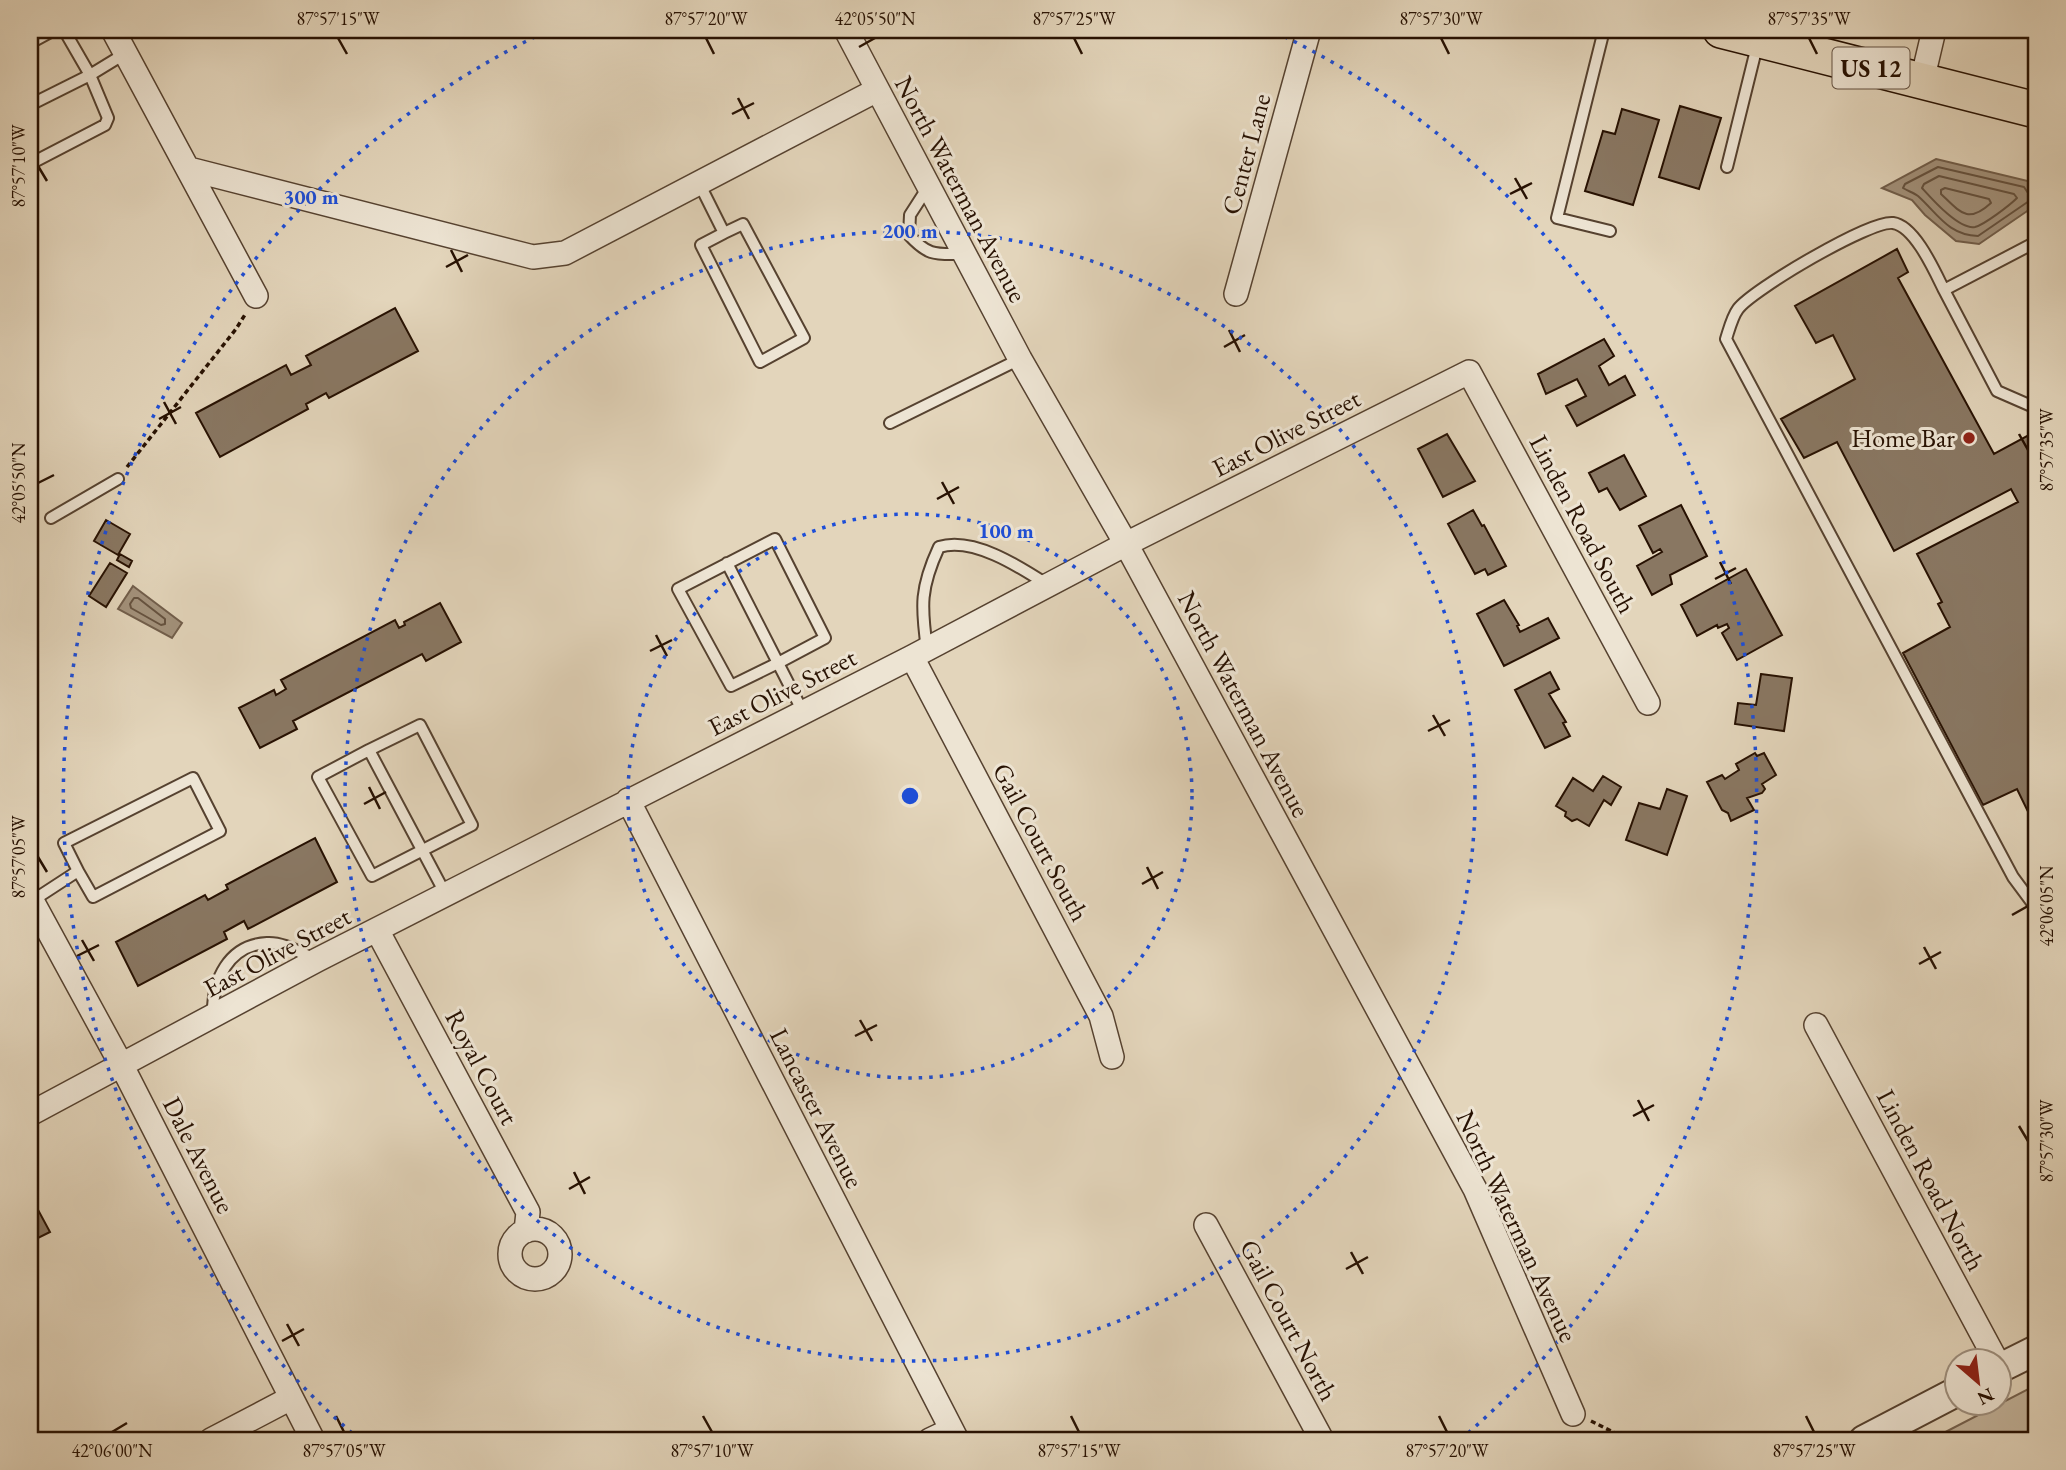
<svg xmlns="http://www.w3.org/2000/svg" width="2066" height="1470" viewBox="0 0 2066 1470" font-family="'EB Garamond',serif">
  <rect width="100%" height="100%" fill="#e3d5bb"/>
  <filter id="stains"><feTurbulence type="fractalNoise" baseFrequency=".00286" numOctaves="4"/><feColorMatrix values="0 0 0 0 .2 0 0 0 0 .09 0 0 0 0 .02 0 0 0 .5 -.17"/></filter>
  <radialGradient id="worn" r=".72"><stop offset=".6" stop-color="#630" stop-opacity="0"/><stop offset="1" stop-color="#630" stop-opacity=".3"/></radialGradient>
  <!-- green -->
  <path fill="#c3b49c" stroke="#75624f" stroke-width="2" d="M2036 1385V1440H1930Z"/>
  <!-- water -->
  <path fill="#a3927c" stroke="#715e4b" stroke-width="2" d="M1936 159 2032 182 2036 205 1979 244 1956 241 1925 215 1912 200 1882 188Z
    M133 586 182 623 172 638 118 609Z"/>
  <g fill="none" stroke-linecap="round" stroke-linejoin="round">
    <!-- shore -->
    <path stroke="#65523f" stroke-width="2" d="M1938 167 2024 187 2032 199 1978 236C1948 235 1938 214 1918 196 1914 193 1908 191 1903 188L1905 184Z
      M1939 176 2014 194 2017 198C2010 205 1984 225 1975 227 1959 230 1932 199 1922 188L1924 184Z
      M1945 188 1989 199 1991 203C1968 224 1961 213 1941 194V190Z
      M134 598H138L165 619V624L161 625 131 608 130 604Z"/>
  </g>
  <!-- building -->
  <path fill="#897762" stroke="#271102" stroke-width="2" d="M1680 106 1721 118 1699 189 1659 177Z
    M1622 109 1659 120 1633 205 1585 191 1603 131 1615 134Z
    M1897 249 1908 272 1898 278 1994 454 2027 436 2034 446 2036 445V828L2017 789 1983 805 1903 653 1950 627 1938 604 1942 602 1917 554 2018 502 2011 489 1894 551 1837 442 1804 458 1781 419 1855 379 1833 335 1816 343 1795 306Z
    M395 308 418 351 329 398 326 393 306 404 308 409 220 457 196 413 286 365 291 375 311 365 306 356Z
    M1604 339 1614 356 1599 366 1609 385 1625 376 1635 395 1577 426 1566 406 1586 396 1577 379 1546 394 1538 374Z
    M1447 434 1475 481 1443 497 1418 449Z
    M1624 455 1646 496 1620 510 1607 488 1599 492 1589 473Z
    M1681 505 1707 556 1670 575 1672 584 1652 595 1637 566 1662 552 1660 549 1653 553 1639 526Z
    M1473 510 1482 526 1484 525 1506 566 1488 575 1485 569 1475 574 1448 524Z
    M106 520 130 534 118 555 94 541Z
    M120 554 132 561 129 567 117 560Z
    M110 563 127 573 106 607 89 596Z
    M1746 569 1782 635 1737 660 1722 633 1729 628 1727 624 1718 628 1717 625 1697 636 1681 605Z
    M1504 600 1519 625 1517 626 1520 632 1548 618 1559 638 1504 666 1477 614Z
    M440 603 461 642 426 661 422 654 293 721 297 729 260 748 239 708 274 690 276 695 286 689 281 680 395 620 399 628 405 625 404 622Z
    M1550 672 1559 689 1549 694 1566 722 1563 723 1570 736 1545 748 1515 690Z
    M1761 674 1792 678 1784 731 1735 724 1738 703 1756 705Z
    M1755 753 1757 756 1764 753 1776 775 1762 784 1765 789 1762 793 1747 798 1754 810 1731 821 1728 813 1722 810 1707 782 1722 775 1725 779 1739 770 1736 764Z
    M1603 776 1621 787 1611 805 1604 800 1589 826 1577 819 1572 821 1565 816 1566 812 1556 806 1573 778 1593 791Z
    M1667 789 1687 796 1667 855 1626 840 1639 803 1660 809Z
    M315 838 337 882 248 929 244 921 224 932 227 939 138 986 116 942 205 895 208 900 228 889 226 885Z
    M30 1195 50 1232 30 1242Z"/>
  <g fill="none" stroke-linecap="round" stroke-linejoin="round">
    <defs>
      <path id="service" d="M1604 30 1557 218 1610 231
        M30 43 54 30
        M30 105 90 75 126 53
        M30 164 105 125 108 118 90 75 64 30
        M1727 167 1757 46
        M699 183 724 233 743 224 804 338 760 362 701 245 724 233
        M928 187 910 215 909 235C929 257 936 254 964 254
        M2036 242 1944 290 1997 391 2036 408
        M1944 290C1935 272 1915 226 1893 223 1870 220 1752 290 1738 309 1732 317 1729 330 1726 339L2013 877 2036 908
        M890 423 1020 359
        M51 518 118 479
        M727 563 778 663 731 686 678 589 775 539 825 638 778 663 803 712
        M927 649C921 606 920 588 939 547 973 536 1020 567 1048 585
        M369 750 318 777 372 876 472 825 420 725 369 750 446 895
        M32 901 78 871 64 843 193 778 220 831 93 897 78 871
        M213 1015C212 981 228 945 267 943 284 942 300 953 315 959"/>
      <path id="minor" d="M113 30 256 296
        M846 30 1020 359 1126 544 1475 1189 1573 1414
        M1922 81 1934 30
        M189 169 533 257 565 253 877 90
        M1236 294 1309 30
        M912 657 1101 1016 1112 1057
        M628 800 957 1440
        M30 897 122 1066 313 1440
        M377 930 528 1212 526 1231
        M1816 1025 1997 1362
        M30 1114 317 960 912 657 1126 544 1469 372 1648 703
        M1206 1225 1322 1440
        M510 1254a25 25 0 1 1 50 0a25 25 0 1 1-50 0Z
        M211 1440 291 1398
        M930 1440 951 1430"/>
      <path id="tertiary" d="M2000 1368 2036 1350
        M1864 1440 1958 1391"/>
      <path id="primary" d="M1721 30 2036 110"/>
    </defs>
    <!-- service casing -->
    <use href="#service" stroke="#564230" stroke-width="14"/>
    <!-- minor casing -->
    <use href="#minor" stroke="#564230" stroke-width="26"/>
    <!-- tertiary casing -->
    <use href="#tertiary" stroke="#564230" stroke-width="32"/>
    <!-- primary casing -->
    <use href="#primary" stroke="#271102" stroke-width="38"/>
    <!-- path -->
    <path stroke="#271102" stroke-width="3.5" stroke-dasharray="5 3.5" stroke-linecap="butt" d="M265 30 270 38
      M127 467 236 329 246 313
      M1591 1421 1619 1435 1620 1440"/>
    <!-- service -->
    <use href="#service" stroke="#ede4d3" stroke-width="10"/>
    <!-- minor -->
    <use href="#minor" stroke="#ede4d3" stroke-width="23"/>
    <!-- tertiary -->
    <use href="#tertiary" stroke="#ede4d3" stroke-width="28"/>
    <!-- primary -->
    <use href="#primary" stroke="#e3d5bb" stroke-width="35"/>
  </g>
  <!-- ticks -->
  <path fill="none" stroke="#271102" stroke-width="2.5" d="M338 38 347 54M706 38 714 54M1074 38 1082 54M1441 38 1449 54M1809 38 1817 54M859 47 875 38M738 98 749 119M732 114 754 103M38 166 47 181M1515 178 1527 199M1510 194 1532 183M451 250 462 272M446 267 468 255M1229 330 1240 352M1224 347 1245 335M164 402 176 424M159 419 181 407M2019 434 2028 450M942 482 954 504M38 483 54 475M937 499 959 487M1720 562 1731 584M1715 579 1736 568M656 635 667 656M650 651 672 640M1433 715 1445 736M1428 731 1450 720M369 787 380 809M364 804 386 792M38 857 47 872M1147 867 1158 889M1142 884 1163 872M2012 915 2028 906M82 940 94 961M1924 947 1936 969M77 956 99 945M1919 964 1941 952M860 1020 872 1041M855 1036 877 1025M1638 1100 1649 1121M1633 1116 1654 1105M2019 1126 2028 1141M574 1172 585 1194M569 1189 590 1177M1351 1252 1363 1274M1346 1269 1368 1257M287 1324 299 1346M282 1341 304 1329M336 1416 344 1432M703 1416 712 1432M1071 1416 1079 1432M1439 1416 1447 1432M1806 1416 1814 1432M112 1432 127 1423"/>
  <!-- distance rings -->
  <g fill="none" stroke="#1d4ed8" stroke-width="3.5" stroke-dasharray="3.5 7">
    <circle cx="910" cy="796" r="282"/>
    <circle cx="910" cy="796" r="565"/>
    <path d="M360 1440A847 847 0 0 1 545 32M1275 32A847 847 0 0 1 1460 1440"/>
  </g>
  <!-- markers -->
  <circle fill="#8f2418" stroke="#ede4d3" stroke-width="2.5" cx="1969" cy="438" r="7"/>
  <g text-anchor="middle" dominant-baseline="central" stroke-width="6" stroke-linejoin="round" paint-order="stroke">
    <!-- shield labels -->
    <rect fill="#ede4d3" stroke="#625041" stroke-width="2" x="1832.5" y="47.5" width="77" height="41" rx="5"/>
    <g font-size="24" font-weight="bold" fill="#271102">
      <text x="1871" y="68">US 12</text>
    </g>
    <!-- street labels -->
    <g font-size="26" fill="#271102" stroke="#ede4d3">
      <text transform="translate(1246 154) rotate(-75)">Center Lane</text>
      <text transform="translate(961 189) rotate(62)">North Waterman Avenue</text>
      <text transform="translate(1286 433) rotate(-27)">East Olive Street</text>
      <text transform="translate(1583 524) rotate(62)">Linden Road South</text>
      <text transform="translate(782 692) rotate(-27)">East Olive Street</text>
      <text transform="translate(1244 704) rotate(62)">North Waterman Avenue</text>
      <text transform="translate(1041 842) rotate(62)">Gail Court South</text>
      <text transform="translate(277 952) rotate(-28)">East Olive Street</text>
      <text transform="translate(482 1067) rotate(62)">Royal Court</text>
      <text transform="translate(817 1108) rotate(63)">Lancaster Avenue</text>
      <text transform="translate(199 1155) rotate(63)">Dale Avenue</text>
      <text transform="translate(1931 1180) rotate(62)">Linden Road North</text>
      <text transform="translate(1517 1226) rotate(65)">North Waterman Avenue</text>
      <text transform="translate(1289 1320) rotate(62)">Gail Court North</text>
    </g>
    <!-- poi labels -->
    <g font-size="26" fill="#271102" stroke="#ede4d3" text-anchor="end">
      <text x="1955" y="438">Home Bar</text>
    </g>
  </g>
  <circle cx="910" cy="796" r="10" fill="#1d4ed8" stroke="#ede4d3" stroke-width="3.5"/>
  <g font-size="21" text-anchor="middle" font-weight="bold" fill="#1d4ed8" stroke="#ede4d3" stroke-width="6" stroke-linejoin="round" paint-order="stroke">
    <text x="311" y="204">300 m</text>
    <text x="910" y="238">200 m</text>
    <text x="1006" y="538">100 m</text>
  </g>
  <!-- margin -->
  <rect width="2066" height="1470" fill="none" stroke="#e3d5bb" stroke-width="77"/>
  <!-- north arrow -->
  <g transform="translate(1978 1382) rotate(152)"><circle r="33" fill="#ede4d3" stroke="#9e907f" stroke-width="2"/>
  <path d="M0-5L12 26L0 18L-12 26Z" fill="#8f2418"/>
  <text y="-10" font-size="19" font-weight="bold" text-anchor="middle" fill="#271102">N</text>
  </g>
  <rect x="38" y="38" width="1990" height="1394" fill="none" stroke="#271102" stroke-width="2.5"/>
  <g font-size="18" text-anchor="middle" fill="#271102">
    <text x="338" y="25">87°57'15"W</text>
    <text x="706" y="25">87°57'20"W</text>
    <text x="875" y="25">42°05'50"N</text>
    <text x="1074" y="25">87°57'25"W</text>
    <text x="1441" y="25">87°57'30"W</text>
    <text x="1809" y="25">87°57'35"W</text>
    <text transform="translate(19 166) rotate(-90)" y="6">87°57'10"W</text>
    <text transform="translate(2047 450) rotate(-90)" y="6">87°57'35"W</text>
    <text transform="translate(19 483) rotate(-90)" y="6">42°05'50"N</text>
    <text transform="translate(19 857) rotate(-90)" y="6">87°57'05"W</text>
    <text transform="translate(2047 906) rotate(-90)" y="6">42°06'05"N</text>
    <text transform="translate(2047 1141) rotate(-90)" y="6">87°57'30"W</text>
    <text x="112" y="1457">42°06'00"N</text>
    <text x="344" y="1457">87°57'05"W</text>
    <text x="712" y="1457">87°57'10"W</text>
    <text x="1079" y="1457">87°57'15"W</text>
    <text x="1447" y="1457">87°57'20"W</text>
    <text x="1814" y="1457">87°57'25"W</text>
  </g>
  <rect width="100%" height="100%" filter="url(#stains)"/>
  <rect width="100%" height="100%" fill="url(#worn)"/>
</svg>
